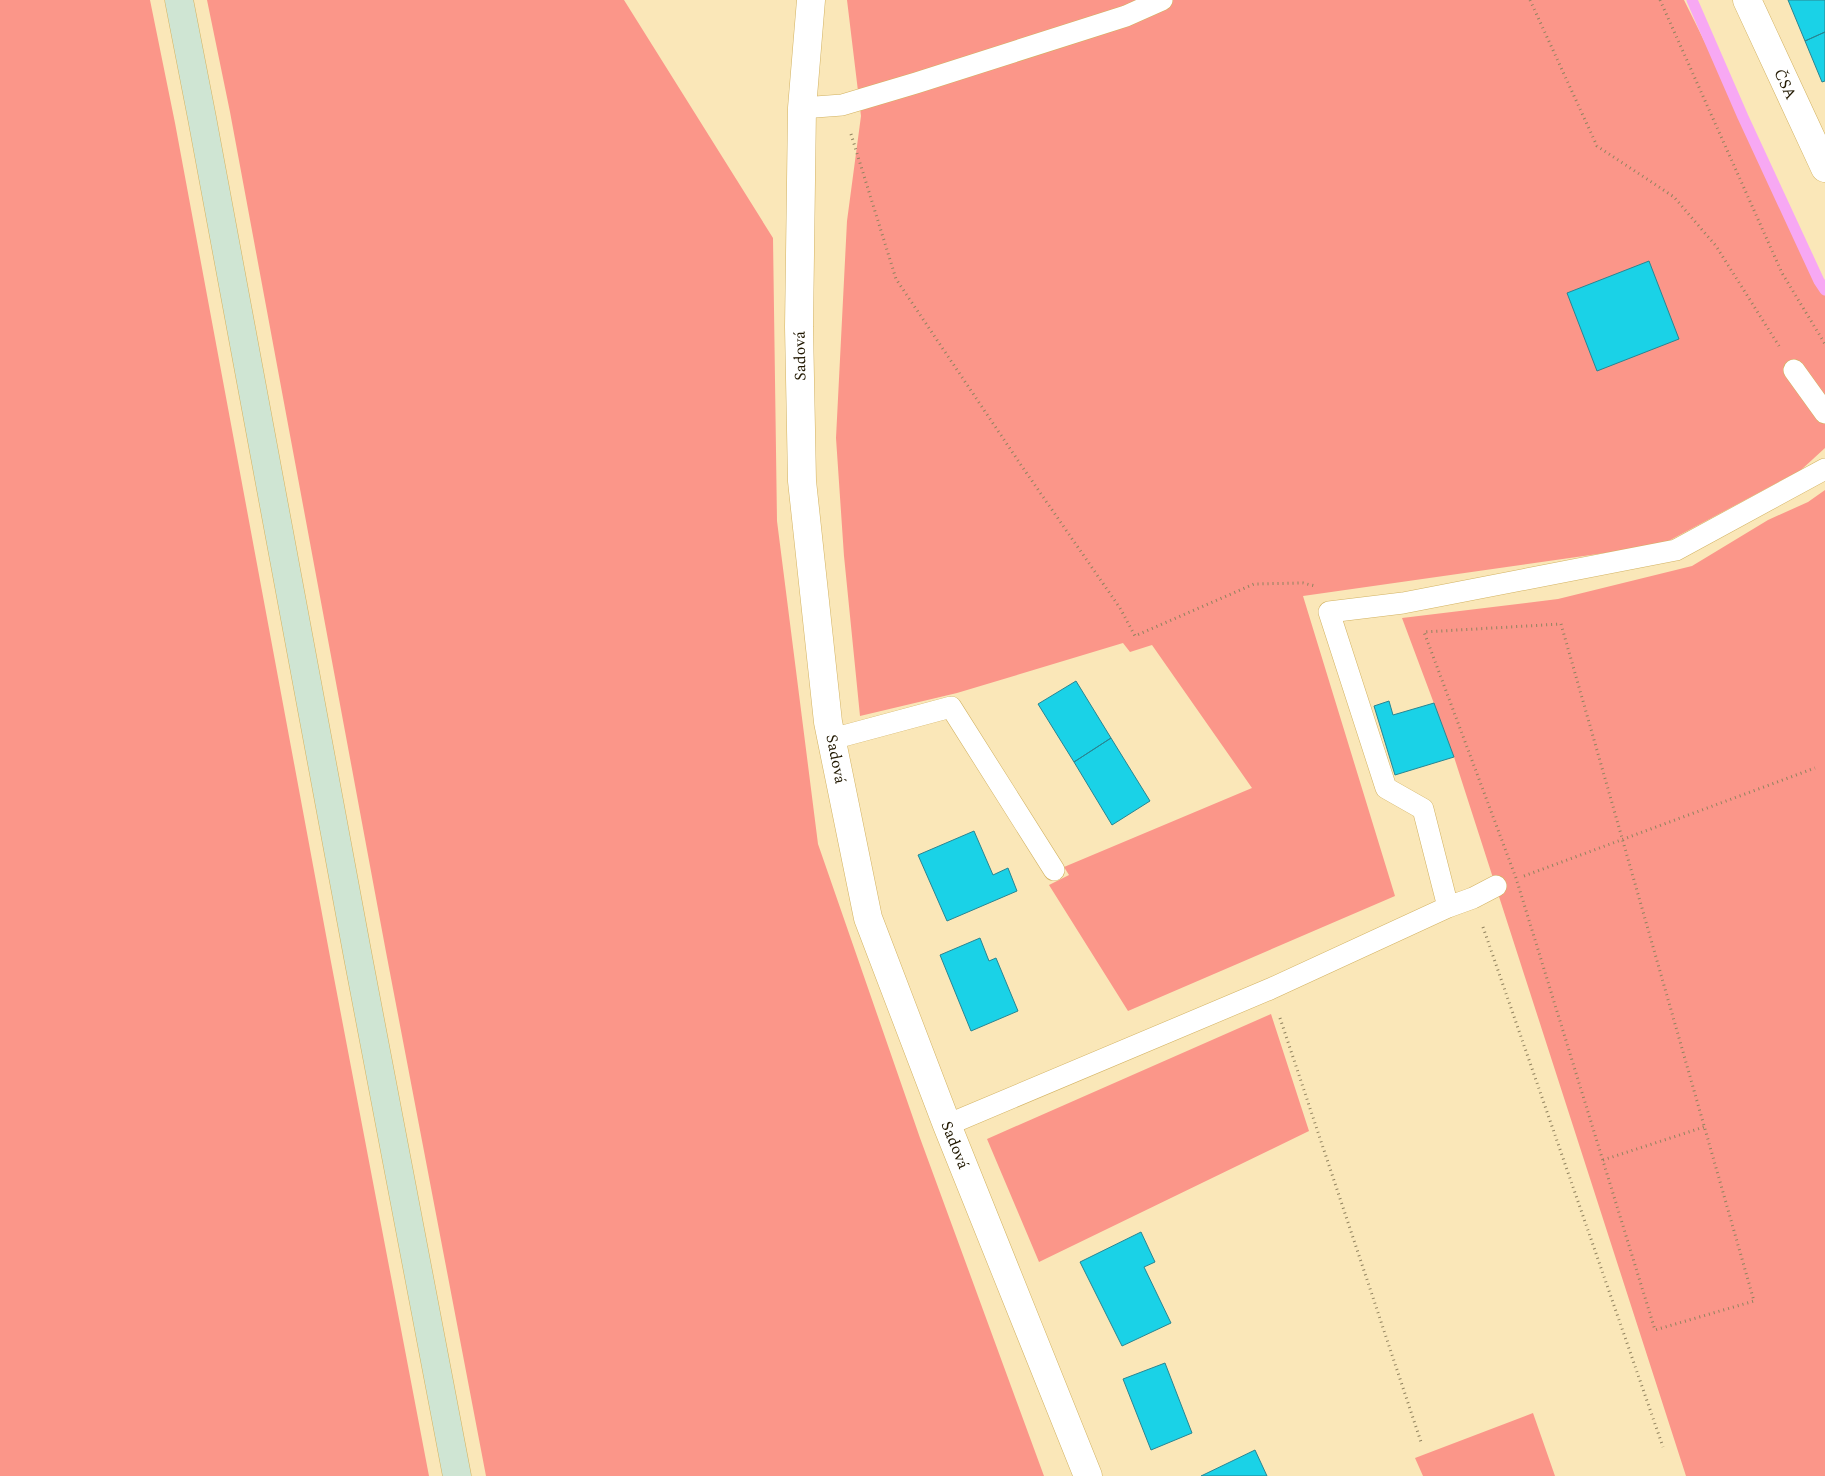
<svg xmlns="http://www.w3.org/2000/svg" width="1825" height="1476" viewBox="0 0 1825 1476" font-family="Spectral,serif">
  <rect width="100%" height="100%" fill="#fae7b8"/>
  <!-- green -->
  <path fill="#fb9689" d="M0 0H150L175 123 331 962 429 1476H0Z
    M207 0H624L773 238 777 521 818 844 920 1138 1044 1476H486L386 952 230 112Z
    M847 0H1684L1825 285V448L1801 470 1661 545 1303 596 1395 896 1128 1011 1049 885 1069 875 1064 867 1252 788 1152 645 1130 652 1123 643 957 693 860 716 844 556 836 438 847 221 861 116Z
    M1825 490V1476H1686L1454 757 1402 618 1558 599 1692 566 1768 520 1808 502Z
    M1271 1014 1309 1131 1039 1262 987 1139Z
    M1533 1413 1555 1476H1423L1415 1458Z"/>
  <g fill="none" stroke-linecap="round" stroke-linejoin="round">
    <!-- stream -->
    <path stroke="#f7a8f3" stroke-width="11" d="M1692 0 1743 117 1819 281 1825 290"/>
  </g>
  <!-- building -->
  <path fill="#1ad2e7" stroke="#298592" d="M1788 0H1825V32L1805 41Z
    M1825 32V81L1822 82 1805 41Z
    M1649 261 1679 339 1597 371 1567 293Z
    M1076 681 1111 738 1074 762 1038 704Z
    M1389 701 1393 715 1434 703 1454 757 1395 775 1374 706Z
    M1111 738 1150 801 1112 825 1074 762Z
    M974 831 993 875 1008 868 1017 891 947 921 918 855Z
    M980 938 989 961 996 958 1018 1011 971 1031 940 955Z
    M1141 1232 1155 1262 1144 1267 1171 1323 1122 1346 1080 1262Z
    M1165 1363 1192 1433 1151 1450 1123 1379Z
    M1255 1450 1267 1476H1201Z"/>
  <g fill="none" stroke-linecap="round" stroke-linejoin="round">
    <defs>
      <path id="service" d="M802 108 842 105 916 83 1126 16 1162 0
        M1794 370 1825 413
        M832 739 951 707 1054 870
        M1448 907 1423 809 1386 788 1329 612 1403 603 1676 550 1825 469
        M947 1125 1270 989 1448 907 1473 898 1496 886"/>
      <path id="minor" d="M811 0 802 108 799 327 802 481 828 722 868 918 947 1125 1088 1476
        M1747 0 1825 168"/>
      <path id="secondary" d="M179 0 202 118 358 957 457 1476"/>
    </defs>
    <!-- service casing -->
    <use href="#service" stroke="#d2b261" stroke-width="22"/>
    <!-- minor casing -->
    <use href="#minor" stroke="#d2b261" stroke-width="29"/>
    <!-- secondary casing -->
    <use href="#secondary" stroke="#d2b261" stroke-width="29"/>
    <!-- path -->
    <path stroke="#91835f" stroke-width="3" stroke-dasharray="1 4" stroke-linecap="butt" d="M1530 0 1597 146 1674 197 1716 246 1779 346
      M1660 0 1782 273 1825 344
      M851 134 896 279 1021 465 1120 608 1135 636 1254 584 1303 583 1315 586
      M1561 624 1754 1301 1655 1330 1516 878 1424 632Z
      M1524 876 1815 768
      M1483 927 1663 1447
      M1280 1018 1422 1445
      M1603 1160 1704 1127"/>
    <!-- service -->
    <use href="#service" stroke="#fff" stroke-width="21"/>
    <!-- minor -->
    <use href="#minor" stroke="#fff" stroke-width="28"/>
    <!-- secondary -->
    <use href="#secondary" stroke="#cfe5d3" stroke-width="28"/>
  </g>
  <g text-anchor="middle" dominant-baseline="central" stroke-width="4" stroke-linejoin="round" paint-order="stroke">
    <!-- street labels -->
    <g font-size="16" fill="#211801" stroke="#fff">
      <text transform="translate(1785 84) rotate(65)">ČSA</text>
      <text transform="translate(800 356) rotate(-91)">Sadová</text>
      <text transform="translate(836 759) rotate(79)">Sadová</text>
      <text transform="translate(955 1145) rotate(68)">Sadová</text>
    </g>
  </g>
</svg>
